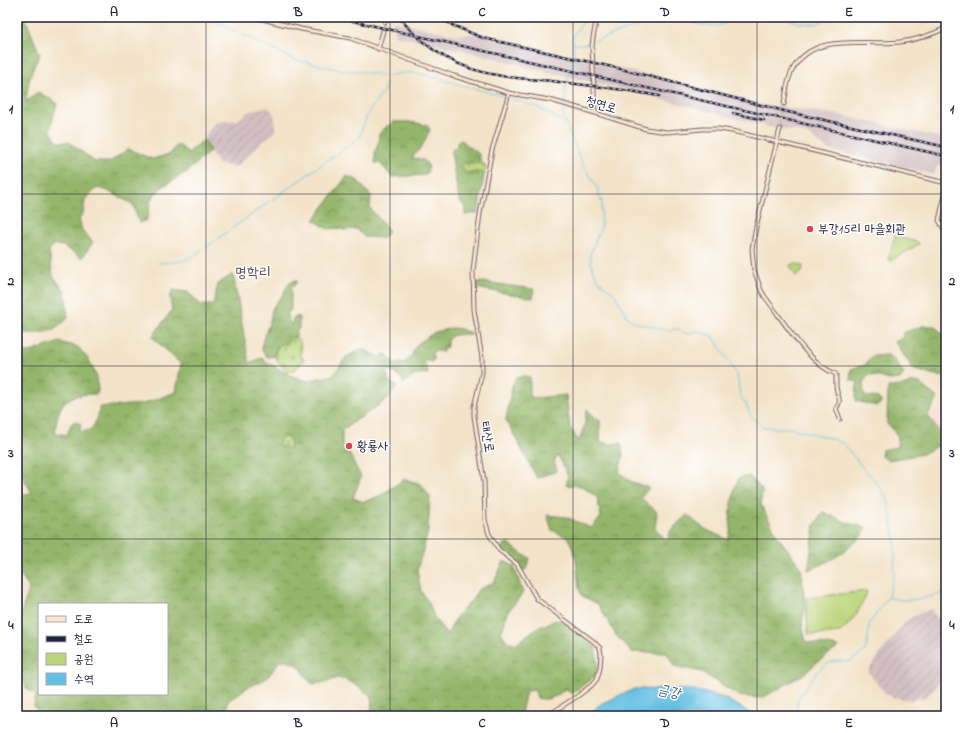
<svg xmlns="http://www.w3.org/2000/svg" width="963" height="733" viewBox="0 0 963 733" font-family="'Indie Flower','Poor Story',sans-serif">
  <defs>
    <pattern id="industrial-furrows" width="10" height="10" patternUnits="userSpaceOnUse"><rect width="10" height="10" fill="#d2bfc1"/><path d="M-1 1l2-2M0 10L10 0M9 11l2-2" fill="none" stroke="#b4a4a7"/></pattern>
    <pattern id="forest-crowns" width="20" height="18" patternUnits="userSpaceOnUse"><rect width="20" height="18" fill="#94b66b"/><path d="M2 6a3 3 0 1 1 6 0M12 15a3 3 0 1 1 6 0" fill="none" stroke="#789459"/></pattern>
    <pattern id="cemetery-stones" width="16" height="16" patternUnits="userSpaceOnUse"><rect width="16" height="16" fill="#bbd57b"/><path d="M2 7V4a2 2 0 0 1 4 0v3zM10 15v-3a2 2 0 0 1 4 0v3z" fill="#a0b76b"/></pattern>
  </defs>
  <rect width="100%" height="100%" fill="#fff"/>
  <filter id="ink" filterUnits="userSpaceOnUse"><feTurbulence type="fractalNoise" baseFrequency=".025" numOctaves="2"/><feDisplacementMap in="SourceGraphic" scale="8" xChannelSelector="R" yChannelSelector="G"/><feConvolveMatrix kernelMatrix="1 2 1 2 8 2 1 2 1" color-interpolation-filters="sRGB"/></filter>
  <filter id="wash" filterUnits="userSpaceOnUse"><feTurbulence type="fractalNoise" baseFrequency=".012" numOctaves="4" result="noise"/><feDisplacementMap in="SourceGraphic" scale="16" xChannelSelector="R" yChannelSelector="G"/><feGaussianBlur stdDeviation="0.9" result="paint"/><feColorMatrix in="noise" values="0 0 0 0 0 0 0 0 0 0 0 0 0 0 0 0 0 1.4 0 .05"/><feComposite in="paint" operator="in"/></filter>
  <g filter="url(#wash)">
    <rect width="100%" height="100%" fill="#f3e3c8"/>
    <!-- built -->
    <path fill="#f7d1c9" d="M946 383V432L935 426 931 414 943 408Z"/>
    <!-- industrial -->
    <path fill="url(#industrial-furrows)" d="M267 107 272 111 275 119V131L271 135 261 143 236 167 218 164 204 140 205 137 212 126 217 122 238 120 248 112 260 108Z
      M931 609 936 617 946 623V672L935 687 926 697 909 700 892 697 886 694 869 673V669L904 623 912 617Z"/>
    <!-- railway -->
    <path fill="#d2bfc1" d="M393 21 456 35 480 33 760 104 839 115 946 139V167L938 165 934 175 827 149 811 137 800 132 769 127 602 84 543 71 483 55 395 35Z"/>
    <!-- forest -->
    <path fill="url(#forest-crowns)" stroke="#5b6c53" fill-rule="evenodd" d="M17 19 26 20 40 55C31 69 27 85 26 102L38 92 57 103 50 130 58 142H69L95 162H110L128 149 152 159 170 154 178 144 188 153 204 140 210 151 188 171 162 187 151 199 147 220 139 223 133 204 106 190 97 188 85 200 83 213 79 219 82 230 93 242 82 258 63 246 54 244 49 251 53 276 65 291 68 318C56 330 47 334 30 333 25 333 21 333 17 331Z
      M394 122H409L427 125 430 130C423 142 425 146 413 155V158C421 159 425 159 429 167L426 175 392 177 380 163H375V152L378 145 379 134 386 127Z
      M459 140C465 141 466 145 471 148 476 152 481 153 480 161L485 165C479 163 474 165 469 162L462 168 467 173 482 172 484 175 478 213 465 215V207L459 200 451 153 454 148 457 147V143Z
      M347 176 357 180 371 196 370 208 389 231 383 238 364 237 356 229 345 230 336 228 328 229 314 220Z
      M233 274 249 363 261 358 287 374 306 381 334 375 345 358 361 349 382 358 383 354 387 355 396 364 404 362 411 357 416 345 435 332 452 328 461 329 474 334C463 335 445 331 447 347L446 348 443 347V352L435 351 431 353 434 359 432 362 423 360V362L427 368 428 374C418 372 410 377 404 384 400 375 396 373 386 370L389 382 397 386 389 398 342 430V444L348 451 361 477 353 498 364 502 381 495 405 479 421 484 430 497 428 532 417 571 421 591 429 603 434 617 447 635 457 616 472 600 478 590 494 582 504 561 514 566 523 593 509 610 501 633 508 642 515 644 537 628 556 620 567 623 595 647 598 665 596 675 572 694 565 689C556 697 549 701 537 698L535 690 526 691 522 708 521 716H371L372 696 347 680 337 678 327 682 313 684C304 679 304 666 293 663 289 661 284 662 280 661L267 678 245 689 228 701 226 712 228 716H42L34 706 36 694 27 689 17 666 23 656 18 642 21 614 29 588 21 576H17V495L32 493 17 467V354L27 353 60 342 78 347 88 359 96 375 98 390 97 394C65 394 58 402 55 433L67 435 71 424 75 421 81 424 80 432 91 430 97 419 100 407 143 404 176 392 181 364 152 337 172 310 170 297 173 290 188 292 201 305H213L218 284ZM39 604H167V694H39Z
      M296 280 297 282 291 289V309L287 314 290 324H292L293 318 299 316V329L296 331V337H293L287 344H283L278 346 274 356 267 357 261 349C262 338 267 331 270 321 271 316 271 310 274 306 276 302 279 299 282 296 287 289 287 282 296 280Z
      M483 282 534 289 533 298 476 288V283Z
      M922 326H934L944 335 946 346 943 355 946 358V371L944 377 914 370 895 342 902 338 903 333Z
      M888 355 895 361 904 373 900 379 890 380 869 374 863 383 864 396 878 398 882 402 877 406 856 401V390L858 382 850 380 851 369 865 365 872 356Z
      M524 376 530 377V397L536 398 566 395 570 428 579 441 584 427 587 409 592 416 600 420V442L609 444 621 443 623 455 619 472 630 481 649 488 641 498 657 512 655 528 667 541 671 530 687 515 703 528 728 540 731 529 730 515 735 488 739 478 749 476 762 490 761 505 778 537 801 567 805 606 802 622 806 642 839 647 819 661 804 674 762 698 739 696 702 672 674 666 667 653 631 652 616 635 598 604 582 596 579 589 576 560 569 538 552 530 547 515 566 517 591 528 601 517 597 497 581 486 566 485 568 476 558 455 554 461 557 471 537 478 506 420 512 386 516 378Z
      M913 382 920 383 927 390 938 398 928 415 934 425 942 434H946V449L937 446 923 454 888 460 881 456 882 450 897 447 898 436 887 424 888 387 903 386Z
      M823 512 848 523 867 528C857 546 827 564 808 570L815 525Z
      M508 543 522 554 530 558 526 569 523 571 519 564 500 550 505 544Z"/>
    <!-- cemetery -->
    <path fill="url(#cemetery-stones)" stroke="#6e7c5b" d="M469 162C475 165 481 161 486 166L484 175 482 172 467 173 462 168V164Z
      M290 337C302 337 302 347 300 356L304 359C300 367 294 370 287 373L274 356C278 348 277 343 287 344Z
      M283 437C287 437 289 439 291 443L289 448H283L279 446 280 440Z"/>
    <!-- park -->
    <path fill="#bbd57b" stroke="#6e7c5b" d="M895 236 918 242 919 244 890 261 888 260Z
      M794 263 803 266 802 272 796 276 790 265Z
      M867 591C865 602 850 627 839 632 833 635 815 634 808 634L806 598Z"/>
    <!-- water -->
    <path fill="#64c0e2" stroke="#43718e" d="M634 689 694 690 724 698 752 714H765L768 716H586L602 703Z"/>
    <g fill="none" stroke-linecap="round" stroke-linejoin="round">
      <!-- stream -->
      <path stroke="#64c0e2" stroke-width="1" d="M207 17 293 59 332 68 388 76 401 73H415L425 75 506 97
        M668 17C690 18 715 37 734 17
        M782 17C796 22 816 30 828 17
        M594 41 664 17
        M573 44H586L591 42
        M509 98 537 107 566 123
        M565 103 566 84 574 58 573 36 586 17
        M565 106 563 114 573 142 584 167 596 185 602 203 601 227 590 255 593 270 598 280 614 293 627 317 634 322 666 330 678 329 687 334 695 331 713 336 737 375 740 396 746 404 751 416 761 425 764 427 777 428H791L833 439 844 444 862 467 879 486 888 499 895 541V554L894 574 888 597 869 624 868 641 865 651 849 662 836 661 826 664 817 672 798 698 796 714 794 716
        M359 138 368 113 384 91 386 83
        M272 200 356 140
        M205 248 269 202
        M159 263C182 261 182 264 202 250
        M888 597C906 604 928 598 946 592"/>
    </g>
  </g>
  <g filter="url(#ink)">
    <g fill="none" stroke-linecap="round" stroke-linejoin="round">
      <!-- secondary-tunnel -->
      <path stroke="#c9bcac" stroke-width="3" stroke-dasharray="3 1.5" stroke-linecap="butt" d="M383 31 385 22
        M780 129 784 104"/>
      <defs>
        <path id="secondary" d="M255 17 301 29 350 38 454 76 509 93 550 100 592 112 646 129 667 132 703 129H718L732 131 946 183
          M383 17 385 19V22
          M378 49 383 31
          M509 93 492 150 480 214 475 253 473 271 474 310 482 358V373L474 407V416L484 481 485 520 489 534 499 550 517 564 537 599 593 641 600 648 601 654 600 668 597 679 592 685 579 695 547 716
          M784 104C786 93 787 79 793 69 814 31 864 46 900 42 916 40 931 35 946 28
          M595 112 592 46 593 38 597 17
          M780 129 756 227 752 249 754 270 761 290 765 297C784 321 808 364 836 374 836 378 836 383 836 387 837 396 843 401 836 408L840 419
          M946 191 939 220 946 233"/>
      </defs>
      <!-- secondary casing -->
      <use href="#secondary" stroke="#6b666c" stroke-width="5"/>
      <!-- secondary -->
      <use href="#secondary" stroke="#fde4d1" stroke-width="3"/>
      <defs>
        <path id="rail" d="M335 17 946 156
          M399 17C425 50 460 70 502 76 518 79 535 79 551 81 587 85 623 89 659 96
          M438 17 452 25 483 38 617 68 788 112 946 147
          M733 113 764 120"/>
      </defs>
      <!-- rail casing -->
      <use href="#rail" stroke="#22223b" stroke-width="2.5"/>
      <!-- rail -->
      <use href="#rail" stroke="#fff" stroke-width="1" stroke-dasharray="3" stroke-linecap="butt"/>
    </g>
  </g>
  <!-- grid -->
  <path fill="none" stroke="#22223b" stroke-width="1" stroke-opacity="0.55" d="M206 17V716M390 17V716M573 17V716M757 17V716M17 194H946M17 366H946M17 539H946"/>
  <!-- markers -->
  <g fill="#d1495b" stroke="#fff" stroke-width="1.5">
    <circle cx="810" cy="229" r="4"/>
    <circle cx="349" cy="446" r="4"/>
  </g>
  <g text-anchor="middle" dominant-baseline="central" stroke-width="3" stroke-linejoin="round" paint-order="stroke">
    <!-- street labels -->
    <g font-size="13" fill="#22223b" stroke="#fff">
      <text transform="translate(601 105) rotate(17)">청연로</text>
      <text transform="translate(487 437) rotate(81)">태산로</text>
    </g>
    <!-- poi labels -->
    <g font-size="13" fill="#22223b" stroke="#fff" text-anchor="start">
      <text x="818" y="229">부강15리 마을회관</text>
      <text x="357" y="446">황룡사</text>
    </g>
    <!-- water labels -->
    <g font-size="14" font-style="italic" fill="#3c617e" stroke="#fff">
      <text transform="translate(669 692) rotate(13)">금강</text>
    </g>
    <!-- quarter labels -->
    <g font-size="15" fill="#5f504f" stroke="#fff">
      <text x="253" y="273">명학리</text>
    </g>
  </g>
  <!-- margin -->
  <rect width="963" height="733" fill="none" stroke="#fff" stroke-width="44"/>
  <!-- legend -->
  <rect x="38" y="603" width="130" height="92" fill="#ffffff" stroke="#a7a7b1"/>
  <rect x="46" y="616" width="20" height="6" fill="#fde4d1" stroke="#a7a7b1"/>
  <text x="74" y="623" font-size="12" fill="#22223b">도로</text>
  <rect x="46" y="636" width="20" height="6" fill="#22223b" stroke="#a7a7b1"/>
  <text x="74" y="643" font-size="12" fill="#22223b">철도</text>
  <rect x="46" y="653" width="20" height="12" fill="#bbd57b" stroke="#a7a7b1"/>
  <text x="74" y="663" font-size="12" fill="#22223b">공원</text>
  <rect x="46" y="673" width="20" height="12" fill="#64c0e2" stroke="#a7a7b1"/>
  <text x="74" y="683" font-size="12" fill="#22223b">수역</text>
  <rect x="22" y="22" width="919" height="689" fill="none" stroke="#22223b" stroke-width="1.5"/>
  <g font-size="13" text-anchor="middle" font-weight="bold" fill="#22223b">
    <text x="114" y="16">A</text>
    <text x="298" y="16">B</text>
    <text x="482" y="16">C</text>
    <text x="665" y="16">D</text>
    <text x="849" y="16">E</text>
    <text x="11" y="113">1</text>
    <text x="952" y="113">1</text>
    <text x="11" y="285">2</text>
    <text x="952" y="285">2</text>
    <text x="11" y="457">3</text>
    <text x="952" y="457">3</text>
    <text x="11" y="629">4</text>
    <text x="952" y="629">4</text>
    <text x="114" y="727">A</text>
    <text x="298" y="727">B</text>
    <text x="482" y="727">C</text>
    <text x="665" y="727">D</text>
    <text x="849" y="727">E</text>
  </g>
</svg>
